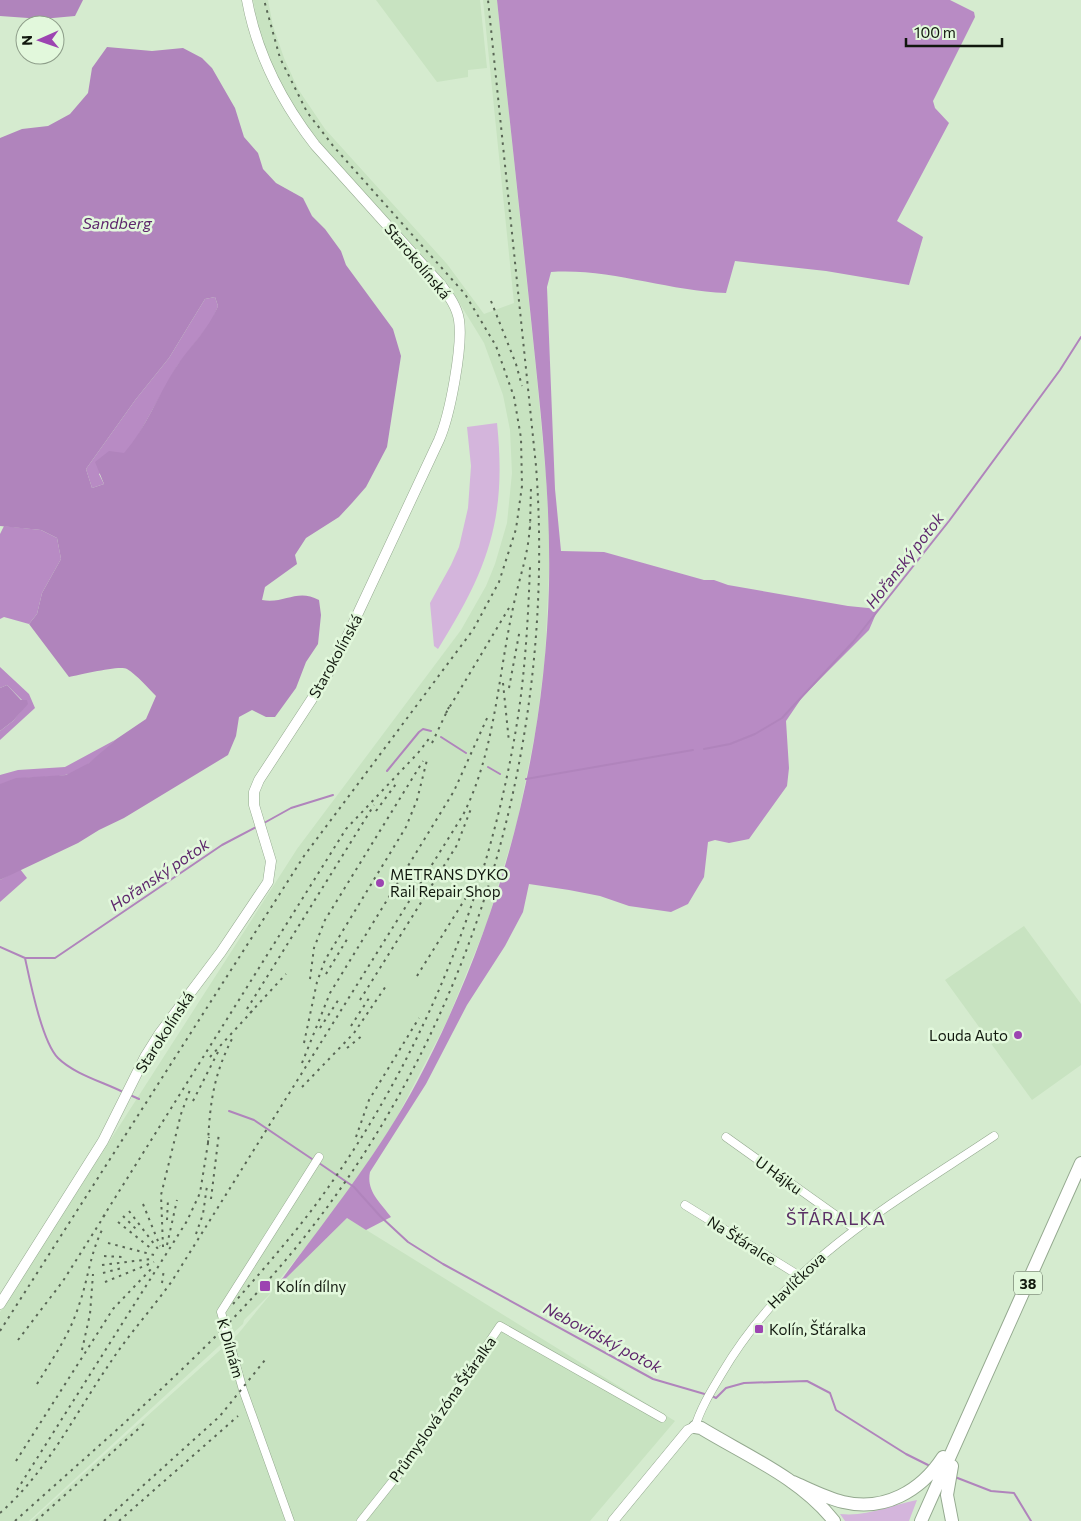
<svg xmlns="http://www.w3.org/2000/svg" width="1081" height="1521" viewBox="0 0 1081 1521" font-family="Commissioner,sans-serif">
  <rect width="100%" height="100%" fill="#d5ebcf"/>
  <!-- built -->
  <path fill="#c8e3c1" d="M253 0H268L273 26 284 58 298 89 325 129 447 264 484 314 514 303 483 0H497L536 369 546 476 550 551 545 658 536 729 517 823 487 923 447 1021 395 1121 337 1209 274 1286V1290L347 1218 675 1421 590 1521H31L238 1334 273 1291 244 1320 243 1324 29 1521H0V1312L297 849 461 630 486 586 495 564 507 523 512 473 510 430 503 395 484 343 457 299 436 273 352 182 297 116 270 63 259 29Z
    M376 0H480L487 68 468 70V77L437 82Z
    M1024 926 1081 1004V1065L1032 1100 945 980Z"/>
  <!-- green -->
  <path fill="#d4b5dc" d="M497 423C507 519 488 569 438 649L434 646 430 603 451 565 459 547 468 508 471 466 467 427Z
    M917 1500 909 1521H845L840 1514C868 1517 890 1505 917 1500Z"/>
  <!-- forest -->
  <path fill="#b88bc4" d="M497 0H950L974 12 975 17 933 101 935 108 949 123 897 221 923 237 909 285 826 271 735 261 726 293C667 291 610 268 551 272L547 287 555 489 561 551 604 552 704 580H714L728 585 848 606 878 609 869 630 803 696 786 721 789 768 787 786 749 839 729 843 715 840 708 842 704 877 688 904 671 912 629 906 600 896 569 890 529 884 523 912 505 946 467 1005 426 1084 370 1172C366 1191 380 1202 391 1217L366 1230 347 1218 274 1290C324 1221 377 1157 417 1082 498 929 545 759 549 585 551 496 540 407 531 319 520 213 508 106 497 0Z
    M215 297 218 306 212 321 177 366 135 441 124 454 99 474 104 484 92 488 86 469 136 399 169 358 205 299Z
    M4 526 41 530 57 538 61 559 42 593 37 614 29 624 4 617 0 619V534Z
    M0 667 29 694 35 708 0 740V731L13 721 22 710V700L7 685 0 688Z
    M115 740C101 753 84 772 65 775 40 779 26 774 0 785V775L18 770 65 767Z
    M20 869 27 878 0 902V880Z"/>
  <!-- water -->
  <path fill="#b084bc" fill-rule="evenodd" d="M0 0H83L75 16 42 19 0 16Z
    M107 47 152 51 183 48 202 58 212 68 235 108 244 137 258 153 263 169 276 183 303 198 312 216 325 229 341 251 346 265 393 329 401 356 387 447 366 487 352 503 339 517 306 538 295 555 297 564 265 587 262 600C285 604 297 588 319 600L321 615 318 644 306 662 296 688 275 717H266L252 710 239 717 236 736 228 755 124 818 99 830 78 843 0 880V784L16 778 66 775 89 763 115 740 146 719 156 696C148 688 137 675 127 669 119 665 81 675 69 677L29 624 37 614 42 593 61 559 57 538 41 530 0 526V138L22 129 48 126 70 114 88 93 92 68ZM215 297 218 306C209 329 190 346 176 367 158 395 146 428 124 453L109 451 95 462 104 484 92 488 86 469 136 399 169 358 205 299Z
    M7 685 21 700H27L28 704 13 721 0 731V688Z"/>
  <g fill="none" stroke-linecap="round" stroke-linejoin="round">
    <!-- stream -->
    <path stroke="#b084bc" stroke-width="2" d="M441 737 466 753
      M704 749 730 744 755 734 782 718 853 642 949 521 1060 370 1081 337
      M488 767 500 774
      M387 771 419 732 423 729 431 731
      M526 779 693 750
      M264 823 291 808 333 795
      M0 947 25 958H55L222 845 258 826
      M25 958C30 981 42 1042 58 1058 74 1074 103 1082 123 1092
      M130 1095 139 1099
      M229 1111 254 1120 315 1161
      M319 1163 354 1187 380 1216 408 1242 443 1264 653 1379 708 1395
      M712 1396 716 1398 726 1388 744 1383 807 1381 830 1393 836 1410 906 1454 930 1466
      M955 1477 991 1491 1014 1493 1031 1521"/>
    <defs>
      <path id="minor" d="M726 1137 855 1229
        M685 1205 798 1275
        M695 1427C701 1407 712 1390 722 1373 788 1261 889 1206 994 1136
        M290 1521 243 1390 221 1312 319 1157
        M361 1521 415 1453 500 1326 662 1418"/>
      <path id="tertiary" d="M0 1304 103 1141 145 1057 160 1033 221 952 268 882 271 861 254 805V792L259 780 325 679 345 641 439 440C450 415 463 346 459 320 457 307 449 296 441 285L315 145C281 101 257 55 247 0
        M613 1521 688 1430 695 1427"/>
      <path id="primary" d="M695 1427 701 1428C747 1456 800 1478 834 1521
        M793 1482C809 1489 826 1498 843 1502 884 1512 921 1491 943 1457
        M921 1521 1081 1163
        M952 1521 947 1495 952 1466"/>
    </defs>
    <!-- minor casing -->
    <use href="#minor" stroke="#94a98f" stroke-width="9"/>
    <!-- tertiary casing -->
    <use href="#tertiary" stroke="#94a98f" stroke-width="11"/>
    <!-- primary casing -->
    <use href="#primary" stroke="#94a98f" stroke-width="14"/>
    <!-- minor -->
    <use href="#minor" stroke="#fff" stroke-width="8"/>
    <!-- tertiary -->
    <use href="#tertiary" stroke="#fff" stroke-width="10"/>
    <!-- primary -->
    <use href="#primary" stroke="#fff" stroke-width="12"/>
    <!-- rail -->
    <path stroke="#596655" stroke-width="2" stroke-dasharray="2.5 5" stroke-linecap="butt" d="M491 301 516 364 522 386
      M530 529 531 487
      M503 683 509 742
      M509 688 520 629
      M446 713 509 608
      M432 743 449 707
      M376 811 396 784
      M326 974 349 936
      M417 976 470 891
      M310 979 314 948 325 920 423 761
      M360 1000 457 845 472 806
      M247 1009 374 805
      M250 1013 286 974
      M351 1026 371 995
      M320 1028 339 999
      M304 1043 317 982 325 960 406 827 417 800 427 760
      M347 1048 363 1035
      M210 1057 254 1009
      M302 1063 330 993 454 791 488 716
      M302 1087 354 1033 386 986
      M193 1101 218 1052
      M356 1137 369 1100 419 1018
      M208 1143C210 1101 214 1073 234 1035
      M211 1199 219 1133
      M143 1204 160 1246
      M129 1211 158 1249
      M123 1216 136 1229
      M103 1217 346 829 418 753 431 736
      M167 1220 168 1199
      M118 1222 153 1250
      M196 1234 203 1214 207 1186
      M108 1243 154 1255
      M167 1245 177 1200
      M163 1247 161 1195 181 1114 191 1087
      M104 1256 123 1257
      M102 1265 151 1259
      M103 1273 122 1268
      M105 1282 154 1262
      M162 1283 164 1269
      M233 1304C261 1272 289 1240 314 1207 418 1067 487 901 516 729 525 676 528 621 530 567
      M0 1331 304 856 473 630 499 582 516 529 522 486 521 438 514 397 496 346 465 294 334 147 307 112 280 58 264 0
      M18 1340 63 1281 106 1213
      M82 1350 90 1314 93 1274
      M37 1384C53 1358 70 1334 79 1305 88 1280 90 1254 102 1230
      M16 1461 113 1309 152 1268
      M17 1490 187 1221 200 1193 209 1137
      M0 1513C47 1472 75 1414 110 1363 129 1334 152 1309 172 1281L463 815C495 752 498 676 513 608 519 577 529 555 530 522
      M15 1521C111 1434 212 1350 294 1250 473 1031 557 746 536 466L488 0
      M36 1521 147 1421
      M104 1521 220 1416 265 1360
      M119 1521 238 1416"/>
  </g>
  <!-- markers -->
  <g fill="#9c44b1" stroke="#e2f8dc" stroke-width="2">
    <circle cx="380" cy="883" r="5"/>
    <circle cx="1018" cy="1035" r="5"/>
    <rect x="259" y="1280" width="12" height="12" rx="2.5"/>
    <rect x="754" y="1324" width="10" height="10" rx="2.5"/>
  </g>
  <g text-anchor="middle" dominant-baseline="central" stroke-width="5" stroke-linejoin="round" paint-order="stroke">
    <!-- shield labels -->
    <rect fill="#e2f8dc" stroke="#505b4c" stroke-width="1" x="1014" y="1271.5" width="28" height="23" rx="4"/>
    <g font-size="14" font-weight="bold" fill="#11180e">
      <text x="1028" y="1283">38</text>
    </g>
    <!-- street labels -->
    <g font-size="15" fill="#11180e" stroke="#e2f8dc">
      <text transform="translate(418 261) rotate(50)">Starokolínská</text>
      <text transform="translate(335 656) rotate(-61)">Starokolínská</text>
      <text transform="translate(164 1032) rotate(-57)">Starokolínská</text>
      <text transform="translate(779 1175) rotate(36)">U Hájku</text>
      <text transform="translate(742 1240) rotate(32)">Na Šťáralce</text>
      <text transform="translate(796 1280) rotate(-44)">Havlíčkova</text>
      <text transform="translate(231 1348) rotate(74)">K Dílnám</text>
      <text transform="translate(442 1409) rotate(-55)">Průmyslová zóna Šťáralka</text>
    </g>
    <!-- poi labels -->
    <g font-size="15" fill="#11180e" stroke="#e2f8dc" text-anchor="start">
      <text x="390" y="874">METRANS DYKO<tspan x="390" dy="17">Rail Repair Shop</tspan></text>
      <text x="1008" y="1035" text-anchor="end">Louda Auto</text>
      <text x="276" y="1286">Kolín dílny</text>
      <text x="769" y="1329">Kolín, Šťáralka</text>
    </g>
    <!-- water labels -->
    <g font-size="16" font-style="italic" fill="#5e276c" stroke="#e2f8dc">
      <text x="117" y="222">Sandberg</text>
      <text transform="translate(904 560) rotate(-52)">Hořanský potok</text>
      <text transform="translate(159 874) rotate(-34)">Hořanský potok</text>
      <text transform="translate(603 1337) rotate(28)">Nebovidský potok</text>
    </g>
    <!-- quarter labels -->
    <g font-size="18" letter-spacing="1" fill="#5b3066" stroke="#e2f8dc">
      <text x="836" y="1218">ŠŤÁRALKA</text>
    </g>
  </g>
  <!-- north arrow -->
  <g transform="translate(40 40) rotate(268)"><circle r="24" fill="#e2f8dc" stroke="#8e9e8a"/>
  <path d="M0-4L9 19L0 12L-9 19Z" fill="#9c44b1"/>
  <text y="-8" font-size="14" font-weight="bold" text-anchor="middle" fill="#11180e">N</text>
  </g>
  <!-- scale -->
  <path d="M906 38v8h96v-8" fill="none" stroke="#11180e" stroke-width="2.5"/>
  <text x="914" y="38" font-size="15" fill="#11180e" stroke="#e2f8dc" stroke-width="4" paint-order="stroke">100 m</text>
</svg>
